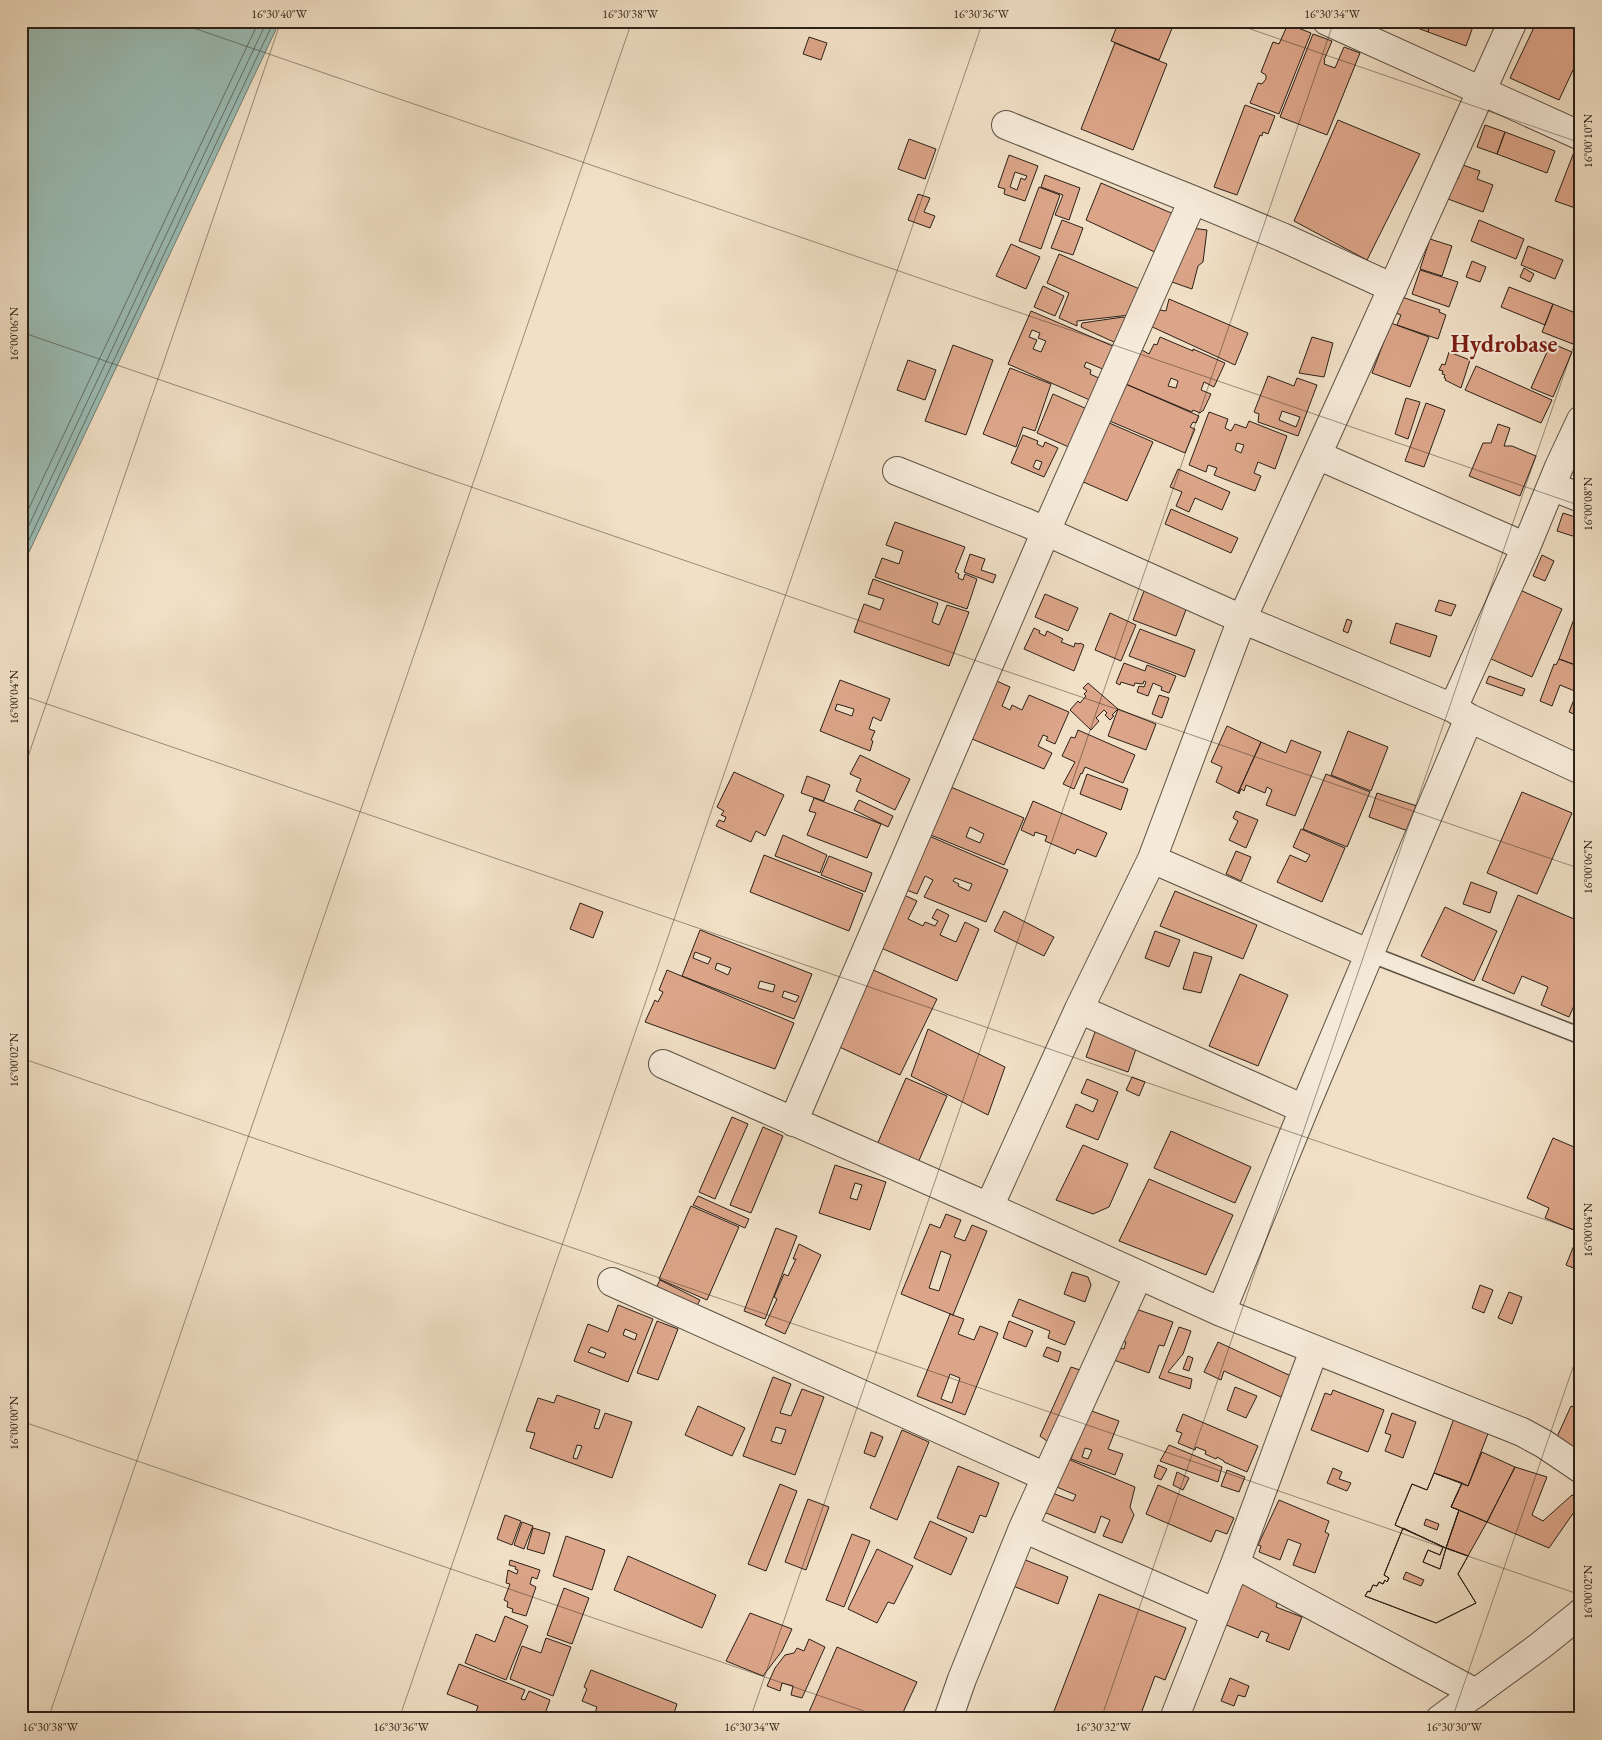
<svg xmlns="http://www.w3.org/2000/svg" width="1602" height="1740" viewBox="0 0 1602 1740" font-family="'EB Garamond',serif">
  <rect width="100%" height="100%" fill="#f1e0c6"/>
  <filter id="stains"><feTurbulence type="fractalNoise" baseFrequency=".004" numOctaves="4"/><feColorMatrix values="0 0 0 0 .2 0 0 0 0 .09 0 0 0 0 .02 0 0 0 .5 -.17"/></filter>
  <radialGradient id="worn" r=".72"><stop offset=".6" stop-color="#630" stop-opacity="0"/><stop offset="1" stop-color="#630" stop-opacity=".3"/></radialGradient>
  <!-- water -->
  <path fill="#9bbdb5" stroke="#6f7f76" d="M21 21H280L21 569Z"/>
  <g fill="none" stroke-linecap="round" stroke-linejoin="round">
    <!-- shore -->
    <path stroke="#646f66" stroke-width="1" d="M21 525 259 21
      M21 542 267 21
      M21 557 274 21"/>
  </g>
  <!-- building -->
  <path fill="#dca589" stroke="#2c2118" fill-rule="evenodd" d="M1119 21H1175L1159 60 1111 41Z
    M1399 21H1431L1428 32Z
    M1431 21H1475L1466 46 1428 32Z
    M1537 21H1581V53L1559 100 1510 78Z
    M1288 24 1311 33 1279 114 1250 103 1258 83 1262 84 1266 79V75L1261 72 1273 42 1279 44Z
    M1313 34 1332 41 1324 60 1325 61 1324 64 1335 68 1344 47 1360 53 1327 135 1280 117Z
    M809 37 827 43 821 60 803 54Z
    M1115 43 1167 64 1133 150 1081 129Z
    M1245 105 1275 116 1268 134 1263 132 1262 136 1260 135 1237 195 1214 187Z
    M1338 120 1420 154 1367 260 1294 221Z
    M1485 125 1505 132 1497 154 1477 147Z
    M1505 132 1555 151 1547 173 1497 154Z
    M909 139 936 149 925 179 898 169Z
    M1576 147 1581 149V210L1555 201Z
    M1009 155 1038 166 1025 201 1004 194 1005 189 998 187ZM1015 172 1027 176 1025 180 1021 178 1017 190 1010 187Z
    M1463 165 1480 171 1477 179 1493 185 1483 212 1448 199 1455 178 1458 179Z
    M1045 175 1080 188 1069 220 1055 215 1063 195 1041 187Z
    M1101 183 1176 215 1159 254 1086 220Z
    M1039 187 1060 195 1041 249 1019 241Z
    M918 194 930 198 924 212 935 216 930 228 908 220Z
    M1062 220 1083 228 1073 255 1051 248Z
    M1479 220 1524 239 1516 259 1471 241Z
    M1191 228 1207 230 1203 262 1198 266 1192 289 1169 281Z
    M1430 239 1452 246 1442 276 1420 269Z
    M1011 244 1040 257 1026 289 996 276Z
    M1528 246 1563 260 1555 279 1521 265Z
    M1059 254 1144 291 1130 315 1077 321V326L1059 318 1069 293 1047 283Z
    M1472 261 1486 267 1480 282 1466 277Z
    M1524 268 1534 274 1530 282 1520 277Z
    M1420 270 1458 282 1449 307 1412 294Z
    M1043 286 1064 296 1055 316 1034 307Z
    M1509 287 1553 304 1545 325 1501 307Z
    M1402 297 1440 310 1439 312 1446 315 1438 339 1397 325 1401 315 1396 313Z
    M1169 299 1248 333 1235 365 1148 325 1160 310 1166 311Z
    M1553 304 1578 314 1576 317 1581 319V324L1573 344 1542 332Z
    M1031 311 1115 347 1105 370 1086 362 1084 367 1091 370 1090 374 1101 379 1092 401 1008 364ZM1032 330 1040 333 1038 338 1046 341 1041 352 1033 349 1037 340 1029 337Z
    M1123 317 1127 319 1116 343 1081 327 1082 323Z
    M1391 323 1429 337 1410 387 1372 373Z
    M1141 336 1147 339 1142 350 1149 354 1154 344 1157 345 1160 337 1193 351V349L1225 363 1214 387 1204 382 1201 390 1211 394 1203 411H1202L1200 413 1193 410 1192 412 1121 382ZM1171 378 1178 381 1176 388 1168 386Z
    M1312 337 1333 343 1324 377 1299 373Z
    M1551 343 1572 352 1553 397 1531 388Z
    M953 345 993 360 966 435 925 421Z
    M1449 352 1470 360 1461 388 1445 380 1446 379 1444 378 1445 375 1442 374 1443 371 1439 370 1442 364 1445 365Z
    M908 360 936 370 925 400 897 390Z
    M1476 366 1552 400 1541 423 1465 390Z
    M1010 368 1051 384 1035 431 1023 427 1016 447 983 434Z
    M1268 376 1294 386 1297 378 1317 385 1298 436 1258 422 1259 414 1254 412ZM1282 411 1300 417 1296 427 1279 420Z
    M1121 382 1199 416 1196 423 1193 422 1190 427 1195 429 1185 453 1105 419Z
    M1053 394 1087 409 1071 448 1037 433Z
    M1406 398 1420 402 1408 439 1395 434Z
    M1426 403 1445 410 1424 467 1405 461Z
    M1209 412 1228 419 1225 428 1231 431 1235 424 1246 428 1249 421 1287 436 1275 469 1258 462 1254 473 1261 476 1255 491 1214 475 1217 468 1208 465 1206 472 1189 465ZM1237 443 1244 445 1241 453 1235 450Z
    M1107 422 1153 442 1127 501 1081 481Z
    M1498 424 1510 428 1504 446H1512L1536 456 1520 496 1469 476 1483 443H1491Z
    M1023 435 1038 441 1037 444 1043 447 1045 442 1058 448 1044 477 1011 463ZM1036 460 1042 462 1039 470 1033 467Z
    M1178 469 1230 492 1222 510 1195 498 1189 512 1176 506 1182 492 1170 487Z
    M1171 509 1238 538 1231 553 1165 524Z
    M1563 513 1581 519V532L1579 538 1557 531Z
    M895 522 965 547 955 572 959 574 958 578 963 580 965 574 977 579 967 609 875 577 882 558 899 564 903 551 886 545Z
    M970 554 985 559 981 570 996 575 993 583 964 572Z
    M1542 555 1554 561 1545 581 1533 576Z
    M873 579 938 603 932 622 939 625 947 605 969 612 949 666 854 632 864 604 880 610 884 599 868 594Z
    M1520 590 1562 609 1532 677 1489 658Z
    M1144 591 1187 607 1176 636 1133 620Z
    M1045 594 1078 608 1068 631 1035 617Z
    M1439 600 1456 605 1451 616 1435 611Z
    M1110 613 1136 625 1121 661 1095 650Z
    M1347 619 1352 621 1348 633 1343 631Z
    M1574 619 1581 621V667L1559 659Z
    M1396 623 1437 636 1430 657 1390 643Z
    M1034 628 1040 631 1039 633 1045 636 1047 631 1063 639 1061 642 1074 647 1075 643 1079 644 1080 643 1084 645 1074 671 1024 649Z
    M1140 629 1195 650 1185 677 1129 656Z
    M1559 659 1581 667V717L1569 712 1577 692 1560 685 1552 706 1540 701 1554 664 1556 665Z
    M1124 663 1145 671 1147 665 1176 676 1169 693 1161 690 1162 687 1153 683 1148 696 1137 692 1139 686 1144 687 1146 682 1144 681 1143 684 1135 683 1134 686 1121 682 1120 685 1116 683Z
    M1489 676 1525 689 1522 696 1486 683Z
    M990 678 1010 687 1002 706 1010 710 1012 705 1022 710 1029 695 1069 712 1055 744 1046 740 1048 737 1043 735 1038 746 1052 753 1044 769 965 736Z
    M840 680 890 699 881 721 873 717 869 729 875 731 871 740 873 741 870 751 820 731ZM837 704 854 709 852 716 835 710Z
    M1088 683 1118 709 1112 715 1114 716 1110 720 1105 715 1107 713 1104 710 1096 718 1099 721 1091 730 1070 710 1078 701 1080 703 1086 696 1084 694 1087 691 1083 688Z
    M1159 695 1169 698 1162 718 1152 714Z
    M1118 709 1156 724 1146 750 1108 736Z
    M1227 726 1261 742 1238 793 1216 782 1222 767 1211 762Z
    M1078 730 1135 755 1123 783 1085 767 1082 774 1081 773 1074 789 1063 784 1075 762 1062 756 1071 737 1075 738Z
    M1348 731 1388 747 1371 791 1331 775Z
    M1291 740 1321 752 1295 816 1266 805 1272 790 1267 787 1265 793 1246 785 1244 791 1241 789 1239 794 1238 793 1261 742 1286 753Z
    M860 755 910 779 895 810 856 791 861 779 850 774Z
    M734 772 784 795 765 836 756 831 751 842 716 826 719 820 724 822 726 817 721 815 724 811 717 807Z
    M1087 774 1128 789 1121 810 1080 794Z
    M1326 774 1370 792 1347 847 1303 829Z
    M807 776 830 785 824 801 801 793Z
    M946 785 1024 818 1004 865 926 833ZM970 827 984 834 980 843 966 837Z
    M1522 792 1572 813 1537 894 1487 873Z
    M1377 793 1417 806 1408 831 1369 817Z
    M814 798 881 824 867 858 807 835 816 813 809 811Z
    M859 800 893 816 888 827 854 810Z
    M1033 801 1107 833 1096 857 1077 849 1075 854 1045 841 1047 836 1035 832 1034 836 1021 830Z
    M1236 811 1258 820 1246 848 1229 840 1238 821 1233 818Z
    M1301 829 1345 848 1322 902 1277 882 1290 855 1306 862 1310 855 1293 847Z
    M922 833 1008 870 986 922 924 897 933 880 925 876 917 894 899 887ZM955 878 972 884 969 891 958 886 959 884 953 881Z
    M783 835 827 855 820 873 775 856Z
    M1236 851 1251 857 1241 881 1226 874Z
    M764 855 863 894 849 931 750 892Z
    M829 856 872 873 865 892 821 875Z
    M1471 882 1497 892 1490 913 1463 904Z
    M1175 891 1257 925 1243 959 1160 926Z
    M902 894 917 901 908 919 923 926 925 922 935 926 938 921 932 918 937 909 949 915 940 935 956 942 965 922 979 929 957 981 879 947Z
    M1518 895 1581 922V990L1569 1017 1541 1005 1548 987 1522 976 1514 994 1482 980Z
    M580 903 603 912 593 938 570 929Z
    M1445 907 1497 931 1474 981 1421 956Z
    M1004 911 1054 937 1044 956 994 931Z
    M700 930 812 974 794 1019 682 976ZM695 952 711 958 708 964 693 958ZM717 963 731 968 728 975 715 969ZM760 981 775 985 773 992 758 988ZM784 991 799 996 796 1002 782 997Z
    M1155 931 1180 940 1169 967 1145 958Z
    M1194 952 1212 957 1201 993 1183 989Z
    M869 968 937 999 900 1075 833 1044Z
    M667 970 794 1023 775 1069 645 1022 655 1000 658 1002 663 992 659 990Z
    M1240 974 1288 995 1258 1066 1209 1046Z
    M928 1029 1005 1067 988 1115 911 1076Z
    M1095 1032 1137 1046 1128 1072 1086 1057Z
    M1132 1077 1145 1082 1139 1096 1126 1090Z
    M906 1078 947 1096 917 1165 876 1147Z
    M1087 1079 1118 1092 1098 1140 1066 1127 1076 1104 1093 1112 1098 1100 1081 1093Z
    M732 1117 748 1124 715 1199 699 1192Z
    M763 1127 783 1136 751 1213 730 1205Z
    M1171 1131 1251 1167 1235 1203 1154 1168Z
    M1553 1138 1581 1150V1221L1576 1231 1545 1218 1549 1208 1527 1198Z
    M1083 1145 1128 1164 1109 1207 1093 1214 1056 1200Z
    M835 1165 886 1182 870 1230 819 1213ZM855 1183 862 1185 857 1200 850 1198Z
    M1149 1179 1233 1215 1206 1275 1119 1241Z
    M698 1196 749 1219 745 1228 693 1205Z
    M691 1206 739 1227 707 1300 659 1279Z
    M946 1214 961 1220 954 1237 965 1241 972 1225 987 1231 953 1315 901 1294 930 1224 940 1228ZM941 1251 951 1255 939 1291 929 1288Z
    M776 1228 797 1236 765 1319 744 1311Z
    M1581 1228V1271L1566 1265Z
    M799 1244 821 1255 785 1334 765 1325 777 1299 774 1297 784 1274 788 1276 796 1259H793Z
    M1072 1272 1088 1277 1091 1285 1085 1302 1064 1294Z
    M660 1280 700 1300 694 1311 654 1292Z
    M1480 1285 1493 1290 1484 1313 1472 1308Z
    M1509 1292 1522 1297 1512 1324 1498 1318Z
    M1019 1299 1075 1322 1065 1345 1048 1338 1050 1331 1012 1316Z
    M618 1305 653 1319 628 1382 574 1361 588 1324 608 1332ZM625 1329 637 1334 635 1340 623 1335ZM591 1347 606 1353 604 1358 588 1352Z
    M1133 1308 1173 1322 1164 1346 1159 1345 1149 1373 1114 1360 1119 1348 1124 1349 1126 1342 1122 1341Z
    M950 1314 964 1319 958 1334 974 1340 980 1326 998 1333 965 1415 917 1396ZM950 1374 960 1378 952 1403 941 1399Z
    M657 1321 678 1329 658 1380 637 1373Z
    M1009 1321 1033 1331 1026 1347 1003 1338Z
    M1179 1327 1191 1331 1183 1354 1168 1372 1192 1379 1190 1389 1159 1378Z
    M1218 1342 1291 1376 1281 1397 1224 1371 1221 1380 1204 1372Z
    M1047 1347 1061 1352 1058 1362 1043 1356Z
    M1188 1356 1193 1358 1189 1371 1183 1369Z
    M1071 1367 1083 1371 1051 1444 1040 1436Z
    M773 1377 791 1384 780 1413 791 1416 802 1389 824 1397 795 1475 743 1456ZM776 1427 786 1430 781 1444 771 1441Z
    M1235 1387 1257 1396 1246 1418 1227 1410Z
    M1333 1390 1384 1410 1368 1452 1311 1430 1325 1393 1331 1395Z
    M557 1395 600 1410 594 1428 599 1429 605 1413 632 1422 612 1478 530 1448 535 1433 526 1431 538 1398 554 1403ZM577 1445 582 1446 577 1459 573 1458Z
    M698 1406 745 1428 732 1456 685 1435Z
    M1571 1406 1581 1410V1443L1576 1441 1573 1447 1556 1439Z
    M1089 1410 1119 1421 1108 1449 1123 1454 1115 1475 1071 1459ZM1085 1448 1092 1450 1088 1459 1082 1457Z
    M1457 1410 1492 1423 1468 1486 1434 1473Z
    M1392 1413 1416 1422 1403 1458 1385 1451 1391 1435 1385 1433Z
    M1183 1414 1258 1446 1247 1472 1224 1462V1461L1217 1457 1216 1459 1205 1454 1206 1451 1196 1447 1195 1450 1178 1443 1182 1433 1176 1431Z
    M902 1430 929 1442 897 1520 870 1508Z
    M871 1432 883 1437 875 1457 864 1453Z
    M1169 1445 1222 1467 1218 1482 1160 1461Z
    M1482 1452 1515 1467 1487 1522 1451 1507 1462 1483 1468 1486Z
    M1063 1457 1135 1487 1130 1507 1134 1515 1122 1543 1103 1536 1110 1520 1101 1516 1095 1533 1039 1510 1047 1491 1073 1501 1076 1495 1052 1485Z
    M1158 1465 1167 1469 1161 1480 1154 1477Z
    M958 1466 999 1483 986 1517 980 1515 973 1533 937 1518Z
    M1515 1467 1547 1477 1532 1515 1543 1521 1572 1495 1581 1500V1502L1549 1548 1487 1522Z
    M1333 1468 1342 1472 1339 1479 1351 1483 1347 1491 1327 1483Z
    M1227 1470 1245 1477 1239 1492 1221 1486Z
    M1177 1472 1189 1478 1183 1490 1173 1485Z
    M1434 1473 1462 1483 1451 1507 1459 1510 1446 1548 1395 1525 1412 1484 1427 1490ZM1426 1519 1439 1524 1437 1530 1424 1525Z
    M1434 1473 1462 1483 1451 1507 1459 1510 1446 1548 1395 1525 1412 1484 1427 1490Z
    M780 1484 797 1491 766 1571 748 1564Z
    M1158 1485 1234 1518 1227 1534 1216 1530 1211 1542 1146 1514Z
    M808 1499 829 1507 806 1570 785 1562Z
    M1279 1500 1329 1521 1325 1532 1329 1534 1315 1573 1293 1565 1301 1544 1288 1539 1280 1560 1259 1552 1261 1546 1258 1545Z
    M1459 1510 1487 1522 1468 1556 1446 1548Z
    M505 1515 521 1521 512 1545 497 1539Z
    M930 1521 967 1538 951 1575 914 1558Z
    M522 1522 533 1526 524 1549 514 1545Z
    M533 1528 550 1533 544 1554 527 1549Z
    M1403 1528 1443 1547 1440 1555 1428 1550 1423 1562 1440 1569 1446 1548 1468 1556 1458 1574 1476 1603 1436 1623 1365 1596 1368 1591 1370 1592 1373 1585 1377 1586 1379 1582 1383 1584 1385 1580 1387 1582 1389 1578 1384 1575ZM1406 1572 1424 1580 1421 1586 1403 1579Z
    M1403 1528 1443 1547 1440 1555 1428 1550 1423 1562 1440 1569 1446 1548 1468 1556 1458 1574 1476 1603 1436 1623 1365 1596 1368 1591 1370 1592 1373 1585 1377 1586 1379 1582 1383 1584 1385 1580 1387 1582 1389 1578 1384 1575Z
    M852 1534 870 1541 844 1607 826 1600Z
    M566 1536 605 1550 592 1590 553 1576Z
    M877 1549 913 1566 894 1604 888 1602 877 1623 848 1609Z
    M628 1556 716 1595 702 1628 614 1590Z
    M1018 1557 1068 1577 1058 1604 1008 1584Z
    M510 1560 540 1570 537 1579 532 1577 530 1584 536 1587 526 1616 512 1612 513 1609 507 1607 508 1602 504 1600 510 1584 506 1583 508 1570 517 1574 518 1570 515 1569 516 1567 509 1565Z
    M1243 1577 1281 1592 1276 1607 1302 1617 1289 1650 1266 1641 1269 1634 1261 1631 1258 1638 1224 1624Z
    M564 1588 589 1598 572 1644 547 1635Z
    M1099 1594 1186 1628 1165 1680 1155 1676 1139 1719H1051Z
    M750 1613 792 1629 782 1651 763 1676 726 1661Z
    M505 1616 528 1626 506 1680 465 1663 476 1634 495 1642Z
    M546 1638 571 1647 553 1696 510 1679 522 1646 541 1653Z
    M809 1639 825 1647 802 1698 791 1695 793 1686 782 1683 780 1691 767 1686 775 1668 785 1655 794 1653 797 1648 804 1651Z
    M837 1647 917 1682 900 1719H806Z
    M459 1664 525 1690 521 1699 525 1700 529 1691 550 1700 543 1719H474L478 1706 447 1694Z
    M591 1670 677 1704 672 1719H593L597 1707 582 1701 587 1689 584 1687Z
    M1230 1678 1249 1686 1245 1697 1238 1695 1234 1706 1221 1701Z"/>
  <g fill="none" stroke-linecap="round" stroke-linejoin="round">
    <defs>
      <path id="service" d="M1370 954 1581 1036"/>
      <path id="minor" d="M1327 21 1581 136
        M1006 125 1193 200 1282 237 1393 288
        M1317 455 1513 21
        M897 471 1027 523 1242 619 1453 708 1469 718 1581 770
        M1551 486 1581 498
        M1453 708 1526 547 1559 467 1581 420
        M1152 859 1370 954
        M1079 1009 1304 1109
        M663 1064 989 1207 1221 1312 1522 1432 1544 1444 1581 1469
        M793 1122 1046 531 1193 200
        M989 1207 1079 1009 1152 859 1242 619 1317 455 1526 547
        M612 1282 1046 1477
        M1221 1312 1304 1109 1469 718
        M1023 1528 1216 1613
        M1235 1564 1476 1693
        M948 1719 962 1679 1023 1528 1138 1276
        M1174 1719 1235 1564 1314 1350"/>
      <path id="tertiary" d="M1440 1719 1540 1646 1581 1613"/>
    </defs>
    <!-- service casing -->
    <use href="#service" stroke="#5d5144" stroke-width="18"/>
    <!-- minor casing -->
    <use href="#minor" stroke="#5d5144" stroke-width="30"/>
    <!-- tertiary casing -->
    <use href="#tertiary" stroke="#5d5144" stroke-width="30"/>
    <!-- service -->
    <use href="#service" stroke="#f6ebda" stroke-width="15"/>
    <!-- minor -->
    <use href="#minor" stroke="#f6ebda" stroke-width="28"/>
    <!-- tertiary -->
    <use href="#tertiary" stroke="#f6ebda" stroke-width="28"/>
  </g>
  <!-- ticks -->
  <path fill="none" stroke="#2c2118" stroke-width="1" stroke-opacity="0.45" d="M173 21 1581 506M1227 21 1581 143M21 332 1581 869M21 695 1581 1232M21 777 281 21M21 1058 1581 1595M21 1421 887 1719M48 1719 632 21M399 1719 983 21M750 1719 1334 21M1101 1719 1581 325M1452 1719 1581 1344"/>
  <g text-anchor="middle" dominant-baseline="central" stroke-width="4" stroke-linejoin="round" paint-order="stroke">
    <!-- neighbourhood labels -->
    <g font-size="24" font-weight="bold" fill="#7a1f14" stroke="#f6ebda">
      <text x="1504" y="343">Hydrobase</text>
    </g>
  </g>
  <!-- margin -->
  <rect width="1602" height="1740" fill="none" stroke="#f1e0c6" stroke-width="55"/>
  <rect x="28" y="28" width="1546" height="1684" fill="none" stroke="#2c2118" stroke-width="2"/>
  <g font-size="12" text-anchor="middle" fill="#2c2118">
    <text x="279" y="18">16°30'40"W</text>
    <text x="630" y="18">16°30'38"W</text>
    <text x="981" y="18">16°30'36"W</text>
    <text x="1332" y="18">16°30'34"W</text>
    <text transform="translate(1588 141) rotate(-90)" y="4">16°00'10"N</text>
    <text transform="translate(14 334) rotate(-90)" y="4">16°00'06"N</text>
    <text transform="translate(1588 504) rotate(-90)" y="4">16°00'08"N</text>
    <text transform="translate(14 697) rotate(-90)" y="4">16°00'04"N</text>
    <text transform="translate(1588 867) rotate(-90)" y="4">16°00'06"N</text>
    <text transform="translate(14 1060) rotate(-90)" y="4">16°00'02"N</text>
    <text transform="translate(1588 1230) rotate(-90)" y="4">16°00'04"N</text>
    <text transform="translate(14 1423) rotate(-90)" y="4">16°00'00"N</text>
    <text transform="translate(1588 1592) rotate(-90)" y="4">16°00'02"N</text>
    <text x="50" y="1731">16°30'38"W</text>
    <text x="401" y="1731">16°30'36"W</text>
    <text x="752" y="1731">16°30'34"W</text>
    <text x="1103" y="1731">16°30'32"W</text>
    <text x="1454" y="1731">16°30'30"W</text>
  </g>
  <rect width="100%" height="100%" filter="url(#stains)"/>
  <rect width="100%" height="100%" fill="url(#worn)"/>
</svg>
